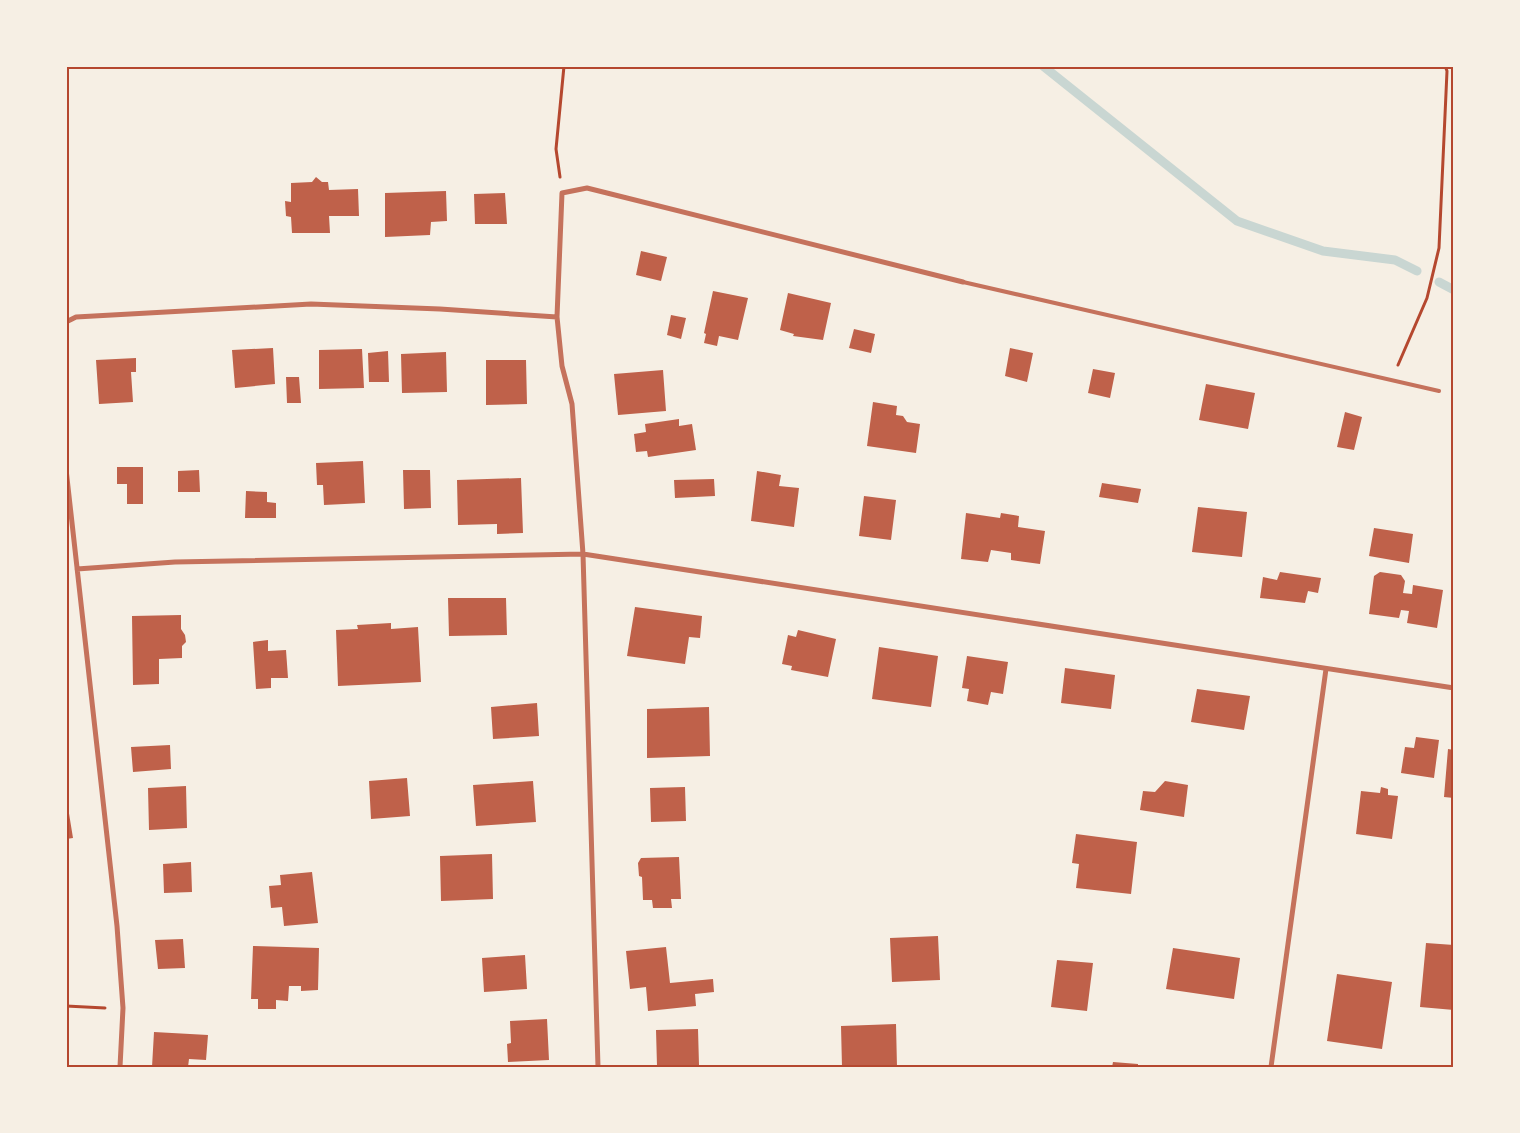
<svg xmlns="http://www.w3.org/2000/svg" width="1520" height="1133" viewBox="0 0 1520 1133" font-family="'DM Sans',sans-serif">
  <rect width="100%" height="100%" fill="#f6efe4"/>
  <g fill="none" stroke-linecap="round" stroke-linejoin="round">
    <!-- stream -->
    <path stroke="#c9d6d2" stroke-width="9" d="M1043 66 1237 221 1323 251 1395 260 1417 271
      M1439 282 1454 290"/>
  </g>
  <!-- building -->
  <path fill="#bf614a" d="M316 177 322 182H328L329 190 358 189 359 216H329L330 233H292L291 217 286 216 285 201 291 202V183L312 182Z
    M446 191 447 221 431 222 430 235 385 237V193Z
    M505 193 507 224H475L474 194Z
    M641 251 667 257 661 281 636 275Z
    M713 291 748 298 738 340 719 336 717 346 704 343 706 334 704 333Z
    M788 293 831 303 823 340 793 336 794 334 780 330Z
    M671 315 686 318 681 339 667 335Z
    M854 329 875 334 871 353 849 348Z
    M273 348 275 384 235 388 232 350Z
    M1010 348 1033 353 1027 382 1005 376Z
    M362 349 364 388 319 389V350Z
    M388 351 389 382H369L368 353Z
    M446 352 447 392 402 393 401 354Z
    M136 358V372H131L133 402 99 404 96 360Z
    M486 360H526L527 404 486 405Z
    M1093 369 1115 373 1110 398 1088 393Z
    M663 370 666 411 618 415 614 374Z
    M286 377H299L301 403H287Z
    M1206 384 1255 393 1248 429 1199 420Z
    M873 402 897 406 896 415 903 416 907 422 920 424 916 453 867 446Z
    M1345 412 1362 417 1354 450 1337 447Z
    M679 419V426L692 424 696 450 648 457 647 451 636 452 634 434 646 432 645 424Z
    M363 461 365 503 324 505 323 485H317L316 463Z
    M117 467H143V504H127V484H117Z
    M199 470 200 492H178V471Z
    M403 470H430L431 508 404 509Z
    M757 471 781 475 779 486 799 488 794 527 751 521Z
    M521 478 523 533 497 534V524L458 525 457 480Z
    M714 479 715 496 675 498 674 480Z
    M1102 483 1141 489 1138 503 1099 497Z
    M246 491 267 492V502L276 503V518H245Z
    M864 496 896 500 891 540 859 536Z
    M1198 507 1247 512 1242 557 1192 552Z
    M966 513 1000 518 1001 513 1019 516 1018 527 1045 531 1040 564 1011 560V553L991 550 988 562 961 559Z
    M1374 528 1413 534 1409 563 1369 556Z
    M1280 572 1321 578 1318 593 1308 591 1305 603 1260 598 1263 577 1277 580Z
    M1380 572 1401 575 1405 581 1403 593 1412 594 1413 585 1443 590 1437 628 1407 623 1409 611 1401 610 1399 618 1369 614 1374 576Z
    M448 598H506L507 635 449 636Z
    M635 607 702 616 700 638 689 637 685 664 627 656Z
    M181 615V629L185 635 186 642 182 646V658L159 659V684L133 685 132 616Z
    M391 623V629L418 627 421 682 338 686 336 630 358 629 357 625Z
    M798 630 836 639 828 677 791 670 792 666 782 664 788 635 796 637Z
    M268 640V651L286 650 288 678H271V688L256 689 253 642Z
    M879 647 938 656 931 707 872 699Z
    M967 656 1008 662 1003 694 991 692 988 705 967 701 969 689 962 688Z
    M1065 668 1115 675 1111 709 1061 703Z
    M1197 689 1250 696 1244 730 1191 722Z
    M537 703 539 736 493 739 491 707Z
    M709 707 710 756 647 758V709Z
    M1416 737 1439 740 1434 778 1401 773 1405 747 1414 748Z
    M170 745 171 769 133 772 131 747Z
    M1448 749 1454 750V798L1444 797Z
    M407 778 410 816 371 819 369 781Z
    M533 781 536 822 476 826 473 785Z
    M1165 781 1188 785 1184 817 1140 810 1143 791 1155 792Z
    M186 786 187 828 149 830 148 788Z
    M685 787 686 821 651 822 650 788Z
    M1381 787 1388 789V795L1398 796 1392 839 1356 834 1361 791 1380 793Z
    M66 795 73 838 66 839Z
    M1076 834 1137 842 1131 894 1076 888 1079 864 1072 863Z
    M492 854 493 899 441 901 440 856Z
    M679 857 681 899H671L672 908H653L652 900H643L642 877 639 876 638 863 641 858Z
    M191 862 192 892 164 893 163 864Z
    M312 872 318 923 284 926 282 907 271 908 269 886 281 885 280 875Z
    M938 936 940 980 892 982 890 938Z
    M183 939 185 968 158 969 155 940Z
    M1426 943 1454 945V1010L1420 1007Z
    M253 946 319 948 318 990 301 991V986H289L288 1001 276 1000V1009H258V999H251Z
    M666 947 670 983 713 979 714 992 695 994 696 1006 648 1011 646 987 630 989 626 951Z
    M1173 948 1240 958 1234 999 1166 989Z
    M525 955 527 989 484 992 482 958Z
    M1057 960 1093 963 1087 1011 1051 1007Z
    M1337 974 1392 982 1382 1049 1327 1041Z
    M547 1019 549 1060 508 1062 507 1044 511 1043 510 1021Z
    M896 1024 897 1067H842L841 1026Z
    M698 1029 699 1065 657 1066 656 1030Z
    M154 1032 208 1035 206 1060 189 1059 188 1067H152Z
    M1113 1062 1138 1064V1067H1112Z"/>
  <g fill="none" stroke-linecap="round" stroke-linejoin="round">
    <!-- path -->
    <path stroke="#b5482f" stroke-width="3" d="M560 177 556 149 564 66
      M1398 365 1427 298 1439 248 1447 71 1445 66
      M66 1006 105 1008"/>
    <!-- service -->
    <path stroke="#c5725c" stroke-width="4" d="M963 282 1439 391"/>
    <!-- minor -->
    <path stroke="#c5725c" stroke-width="5" d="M66 322 76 317 311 304 440 309 557 317
      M66 469 117 926 123 1008 120 1067
      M77 569 175 562 583 554 1454 688
      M598 1067 583 554 572 404 562 366 557 317 562 193 587 188 963 282
      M1271 1067 1326 669"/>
  </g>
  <!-- border -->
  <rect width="1520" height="1133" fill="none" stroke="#f6efe4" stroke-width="135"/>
  <rect x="68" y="68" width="1384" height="998" fill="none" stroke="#b5482f" stroke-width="2"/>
</svg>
